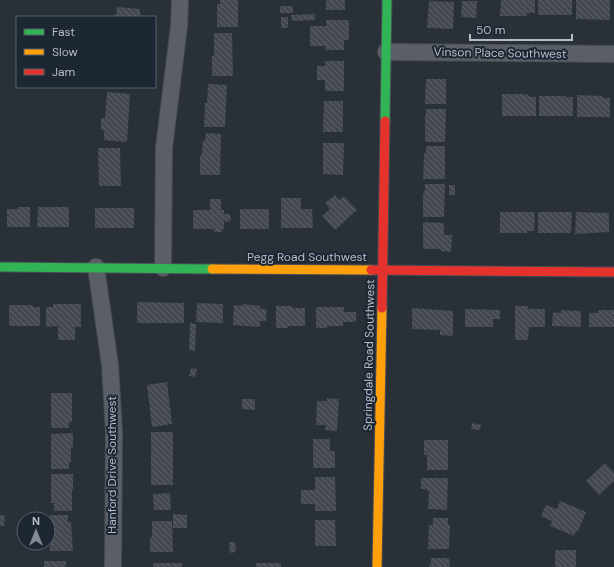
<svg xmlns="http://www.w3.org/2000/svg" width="614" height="567" viewBox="0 0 614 567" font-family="'DM Sans',sans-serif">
  <defs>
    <pattern id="building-back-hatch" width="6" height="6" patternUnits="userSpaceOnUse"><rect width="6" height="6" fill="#444950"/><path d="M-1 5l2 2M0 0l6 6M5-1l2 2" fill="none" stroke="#5d6168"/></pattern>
  </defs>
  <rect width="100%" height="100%" fill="#2a3038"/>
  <!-- building -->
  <path fill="url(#building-back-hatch)" d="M220 0H238V27H217V4H220Z
    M326 0H345V10H326Z
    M501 0H535V13H527V16H500Z
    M538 0H572V15H538Z
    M576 0H610V20L576 19Z
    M429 1 454 2 453 29 427 28Z
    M462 1H477L476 18 461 17Z
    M280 6H293V13H280Z
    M117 7 140 9V17H116Z
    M315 14V20L292 21 291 15Z
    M281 17H288V28H281Z
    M326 20H349V40H344V50H325V46H310V26H326Z
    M214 33H232L233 76H212V56H214Z
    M325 61H344V91H325V80H317V66H325Z
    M426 79H446V104H425Z
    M208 84 227 85 225 127H204L205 103H207Z
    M107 92 130 94 127 142 104 140V130H101V118H105Z
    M502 94H523L529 95V97H536V116H502Z
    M577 95 602 96V98H610V117H577Z
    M539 96H565V97H573V116H539Z
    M324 101H343V132H323Z
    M426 109H446L445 142H425V116H426Z
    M206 133 221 134 220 175H200V155H202L203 140 205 141Z
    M323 143H344L343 175 323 174Z
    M426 146H445V179H423L424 153H426Z
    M98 148H120L121 186H99Z
    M425 184H445L444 217H423V196L424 191H425Z
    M449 185H455V195H449Z
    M335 195 339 200 344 196 357 210 335 230 322 216 330 209 325 203Z
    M281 198H301V209H312L313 228H281Z
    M210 199H221V210H224V214H230L231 221 225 222 224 217V229H222V232H215L212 229H193V210H210Z
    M18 207H30V227H7V209H18Z
    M38 207H69V227H37Z
    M95 208H134V228H95Z
    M240 209H269V229H240Z
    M500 212H535L534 231H527V233H500Z
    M538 212H572L571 233H538Z
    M576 212 609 213V232L575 234Z
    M423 222 444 223V235H452L451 252 441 251V249H423Z
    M137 302 184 303V323H137Z
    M197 303 223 304V323L196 322Z
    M53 304H81V327H75V340H58V326L46 327V307H53Z
    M242 304 260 306V309H267L266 321H260V327L233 325 234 305 242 306Z
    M9 305H33V307H40V326H9Z
    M276 306H292V308H305V326H288V328H276Z
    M515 306H528V309H545V327H529L528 340H515Z
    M316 307H344V312H356V322H343V326H327V328H316Z
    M412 308 453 311V336L440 335V330L412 329Z
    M465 309 500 310V319H493V327H465Z
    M561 310 581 311V327L552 326 553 312 561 313Z
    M599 310H614V327H589V313H598Z
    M190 323 196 324 195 351 189 350Z
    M191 368 197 369 195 377 189 376Z
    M167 382 172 424 152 427 147 385Z
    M51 393H72V422H69V428H51Z
    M327 398 339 399 337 431 325 430 326 425H316L317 401H327Z
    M242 399H255V410L242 409Z
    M472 423 481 425 480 430 471 429Z
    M151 432H173V485H151Z
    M73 433V448H71V462H69V469H51V434Z
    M313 439H330V451H335V468H313Z
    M424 440H448V470H427V455H424Z
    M605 463 614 473V481L599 495 586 481Z
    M51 474H73V490H72V511H54V503H51Z
    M315 477H335L336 511H315V504H301V490H315Z
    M421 478H448L447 510 428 509 429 491H427V489H421Z
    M170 493 171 510H154L153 494Z
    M560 501 586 512 578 531 577 530 574 536 550 526 552 521 541 516 546 505 557 509Z
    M173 514 187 515V528H173Z
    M0 515H5L4 526H0Z
    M50 515H68V522H71L73 551H50Z
    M433 518H448V525H450L449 549H428L429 525H433Z
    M315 520H335L336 546H315Z
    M152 521H172L173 552H150V537H152Z
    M229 542H235L236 552 230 553Z
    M555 550H576V567H555Z
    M431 558H449L450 567H429V565H431Z
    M44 561H66V567H44Z
    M153 563H182V567H153Z
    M256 563H281V567H256Z"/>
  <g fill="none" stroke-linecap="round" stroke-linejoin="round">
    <defs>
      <path id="street" d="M386 52 614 54
        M96 267 110 365 114 432 113 567
        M163 268 164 148 179 26 180 0"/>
      <path id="fast" d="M385 121 387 0
        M0 267 212 269"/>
      <path id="slow" d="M212 269 371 270
        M377 567 382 308"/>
      <path id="jam" d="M371 270 614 272
        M382 308 385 121"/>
    </defs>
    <!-- street casing -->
    <use href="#street" stroke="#484c53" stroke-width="18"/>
    <!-- fast casing -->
    <use href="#fast" stroke="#484c53" stroke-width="11"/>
    <!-- slow casing -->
    <use href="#slow" stroke="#484c53" stroke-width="11"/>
    <!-- jam casing -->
    <use href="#jam" stroke="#484c53" stroke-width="11"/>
    <!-- street -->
    <use href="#street" stroke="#5a5e66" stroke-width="16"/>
    <!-- fast -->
    <use href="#fast" stroke="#30b455" stroke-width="9"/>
    <!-- slow -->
    <use href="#slow" stroke="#ff9f0a" stroke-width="9"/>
    <!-- jam -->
    <use href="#jam" stroke="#e5322d" stroke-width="9"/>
  </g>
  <g text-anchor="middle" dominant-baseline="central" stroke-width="4" stroke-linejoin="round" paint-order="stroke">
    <!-- street labels -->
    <g font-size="12" fill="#b4bcc9" stroke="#1d2633">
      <text transform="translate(500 53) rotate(1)">Vinson Place Southwest</text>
      <text x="307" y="257">Pegg Road Southwest</text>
      <text transform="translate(369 355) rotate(-89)">Springdale Road Southwest</text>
      <text transform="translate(112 465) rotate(-90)">Hanford Drive Southwest</text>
    </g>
  </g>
  <!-- legend -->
  <rect x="16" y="16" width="140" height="72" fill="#1d2633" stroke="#59626f"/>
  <rect x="24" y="29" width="20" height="6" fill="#30b455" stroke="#59626f"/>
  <text x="52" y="36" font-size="12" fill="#b4bcc9">Fast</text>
  <rect x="24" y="49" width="20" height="6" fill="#ff9f0a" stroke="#59626f"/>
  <text x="52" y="56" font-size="12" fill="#b4bcc9">Slow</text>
  <rect x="24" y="69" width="20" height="6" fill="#e5322d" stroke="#59626f"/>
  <text x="52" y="76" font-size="12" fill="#b4bcc9">Jam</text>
  <!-- north arrow -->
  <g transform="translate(36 531)"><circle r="19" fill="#1d2633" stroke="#59626f"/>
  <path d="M0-3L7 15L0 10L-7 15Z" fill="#848b96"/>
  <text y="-6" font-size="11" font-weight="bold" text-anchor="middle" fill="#b4bcc9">N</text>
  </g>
  <!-- scale -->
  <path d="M470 34v6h102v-6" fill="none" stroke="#b4bcc9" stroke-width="2"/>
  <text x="476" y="34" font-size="12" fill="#b4bcc9" stroke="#1d2633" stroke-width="3" paint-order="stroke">50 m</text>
</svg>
